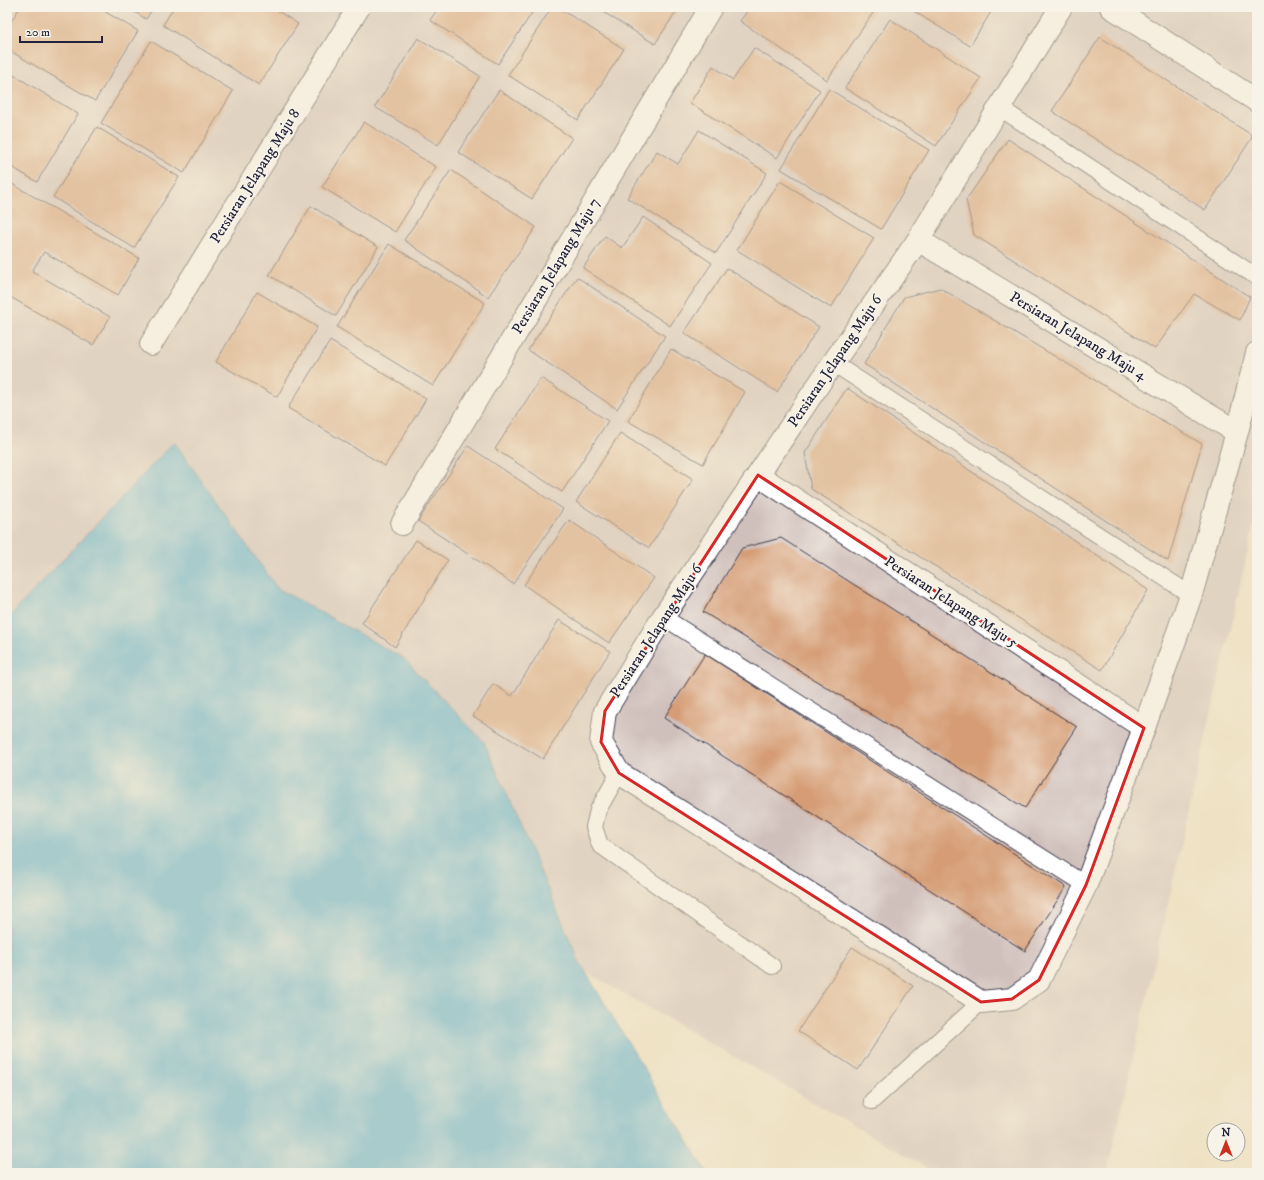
<svg xmlns="http://www.w3.org/2000/svg" width="1264" height="1180" viewBox="0 0 1264 1180" font-family="'IM FELL DW Pica',serif">
  <rect width="100%" height="100%" fill="#f7f3e8"/>
  <filter id="ink" filterUnits="userSpaceOnUse"><feTurbulence type="fractalNoise" baseFrequency=".025" numOctaves="2"/><feDisplacementMap in="SourceGraphic" scale="8" xChannelSelector="R" yChannelSelector="G"/><feConvolveMatrix kernelMatrix="1 2 1 2 8 2 1 2 1" color-interpolation-filters="sRGB"/></filter>
  <filter id="wash" filterUnits="userSpaceOnUse"><feTurbulence type="fractalNoise" baseFrequency=".012" numOctaves="4" result="noise"/><feDisplacementMap in="SourceGraphic" scale="16" xChannelSelector="R" yChannelSelector="G"/><feGaussianBlur stdDeviation="0.9" result="paint"/><feColorMatrix in="noise" values="0 0 0 0 0 0 0 0 0 0 0 0 0 0 0 0 0 1.4 0 .05"/><feComposite in="paint" operator="in"/></filter>
  <g filter="url(#wash)">
    <rect width="100%" height="100%" fill="#efe2c4"/>
    <!-- industrial -->
    <path fill="#d0c0bc" d="M7 7H1257V511L1107 1173H936L7 639Z"/>
    <!-- water -->
    <path fill="#57b0d4" stroke="#3c6988" d="M174 442 277 588 403 658 484 742 579 961 707 1173H7V619Z"/>
    <g id="blocks">
      <!-- building -->
      <path fill="#d59c74" d="M20 7H97L138 31 95 101 7 49V28Z
        M127 7H154L146 19Z
        M174 7H272L298 24 259 85 163 25Z
        M439 7H536L498 64 430 20Z
        M552 7H557L624 49 578 120 508 75Z
        M595 7H679L655 44Z
        M750 7H877L827 80 740 21Z
        M907 7H994L970 46Z
        M890 19 981 78 936 146 845 88Z
        M1100 37 1253 136 1205 210 1052 111Z
        M418 38 480 76 438 145 375 107Z
        M151 41 233 91 184 173 101 123Z
        M754 48 820 90 777 158 690 103 713 66 733 80Z
        M7 71 78 114 37 182 7 164Z
        M829 89 929 150 881 229 781 169Z
        M499 90 572 138 532 199 458 152Z
        M364 122 436 167 395 232 322 187Z
        M97 127 179 177 134 248 53 197Z
        M699 130 767 173 716 253 627 198 657 151 678 164Z
        M1008 139 1250 297 1240 320 1194 294 1155 349 974 235 966 200Z
        M451 170 536 227 488 297 404 240Z
        M7 181 139 258 118 295 44 252 32 271 110 317 93 345 7 295Z
        M780 181 874 238 831 308 737 250Z
        M311 206 378 247 336 316 269 275Z
        M643 217 712 263 670 326 583 268 605 236 622 248Z
        M389 244 485 303 433 386 337 327Z
        M727 268 819 327 777 392 684 333Z
        M577 277 665 336 617 409 528 350Z
        M940 288 1202 444 1168 561 864 364 904 297Z
        M257 292 317 327 277 397 216 362Z
        M330 341 426 399 385 466 288 408Z
        M671 349 745 392 703 464 628 421Z
        M541 378 608 421 562 492 495 449Z
        M847 388 1148 590 1102 670 811 489 805 453Z
        M620 433 693 479 649 548 576 502Z
        M468 446 563 509 513 584 418 521Z
        M569 520 654 578 609 643 524 585Z
        M781 538 1077 727 1025 808 703 612 742 548Z
        M416 540 448 560 395 647 362 623Z
        M559 620 610 651 543 759 473 716 493 684 512 696Z
        M705 654 1066 887 1025 951 664 718Z
        M852 947 913 986 858 1070 798 1031Z"/>
    </g>
  </g>
  <g filter="url(#ink)">
    <use href="#blocks" fill-opacity="0" stroke="#413f50" stroke-width="1"/>
    <g fill="none" stroke-linecap="round" stroke-linejoin="round">
      <defs>
        <path id="lane" d="M1000 108 1257 277
          M833 363 1191 595
          M663 617 1086 885
          M619 773 598 810 594 827 600 845 772 966
          M872 1101 981 1002"/>
        <path id="street" d="M1061 7 918 240 833 363 758 475 663 617 605 711 601 742 619 773 981 1002 1012 999 1039 980 1086 885 1144 728 1191 595 1237 432 1257 353
          M1111 7 1257 101
          M918 240 1237 432
          M151 344 359 7
          M758 475 1144 728
          M402 524 711 7"/>
      </defs>
      <!-- lane casing -->
      <use href="#lane" stroke="#413f50" stroke-width="18"/>
      <!-- street casing -->
      <use href="#street" stroke="#413f50" stroke-width="24"/>
      <!-- lane -->
      <use href="#lane" stroke="#fff" stroke-width="16"/>
      <!-- street -->
      <use href="#street" stroke="#fff" stroke-width="22"/>
    </g>
  </g>
  <!-- marked area -->
  <path d="M0 0H1264V1180H0ZM758 475 1144 728 1086 885 1039 980 1012 999 981 1002 619 773 601 742 605 711Z" fill="#efe2c4" fill-opacity=".55" fill-rule="evenodd"/>
  <path fill="none" stroke="#d62828" stroke-width="3" stroke-linejoin="round" d="M758 475 1144 728 1086 885 1039 980 1012 999 981 1002 619 773 601 742 605 711Z"/>
  <g text-anchor="middle" dominant-baseline="central" stroke-width="3.5" stroke-linejoin="round" paint-order="stroke">
    <!-- street labels -->
    <g font-size="15" fill="#22223b" stroke="#f7f3e8">
      <text transform="translate(255 176) rotate(-58)">Persiaran Jelapang Maju 8</text>
      <text transform="translate(556 266) rotate(-59)">Persiaran Jelapang Maju 7</text>
      <text transform="translate(1078 336) rotate(31)">Persiaran Jelapang Maju 4</text>
      <text transform="translate(835 361) rotate(-56)">Persiaran Jelapang Maju 6</text>
      <text transform="translate(951 602) rotate(33)">Persiaran Jelapang Maju 5</text>
      <text transform="translate(656 631) rotate(-57)">Persiaran Jelapang Maju 6</text>
    </g>
  </g>
  <!-- margin -->
  <rect width="1264" height="1180" fill="none" stroke="#f7f3e8" stroke-width="24"/>
  <!-- north arrow -->
  <g transform="translate(1226 1142)"><circle r="19" fill="#f7f3e8" stroke="#a29fa3"/>
  <path d="M0-3L7 15L0 10L-7 15Z" fill="#c8321e"/>
  <text y="-6" font-size="11" font-weight="bold" text-anchor="middle" fill="#22223b">N</text>
  </g>
  <!-- scale -->
  <path d="M20 36v6h82v-6" fill="none" stroke="#22223b" stroke-width="2"/>
  <text x="26" y="36" font-size="12" fill="#22223b" stroke="#f7f3e8" stroke-width="3" paint-order="stroke">20 m</text>
</svg>
